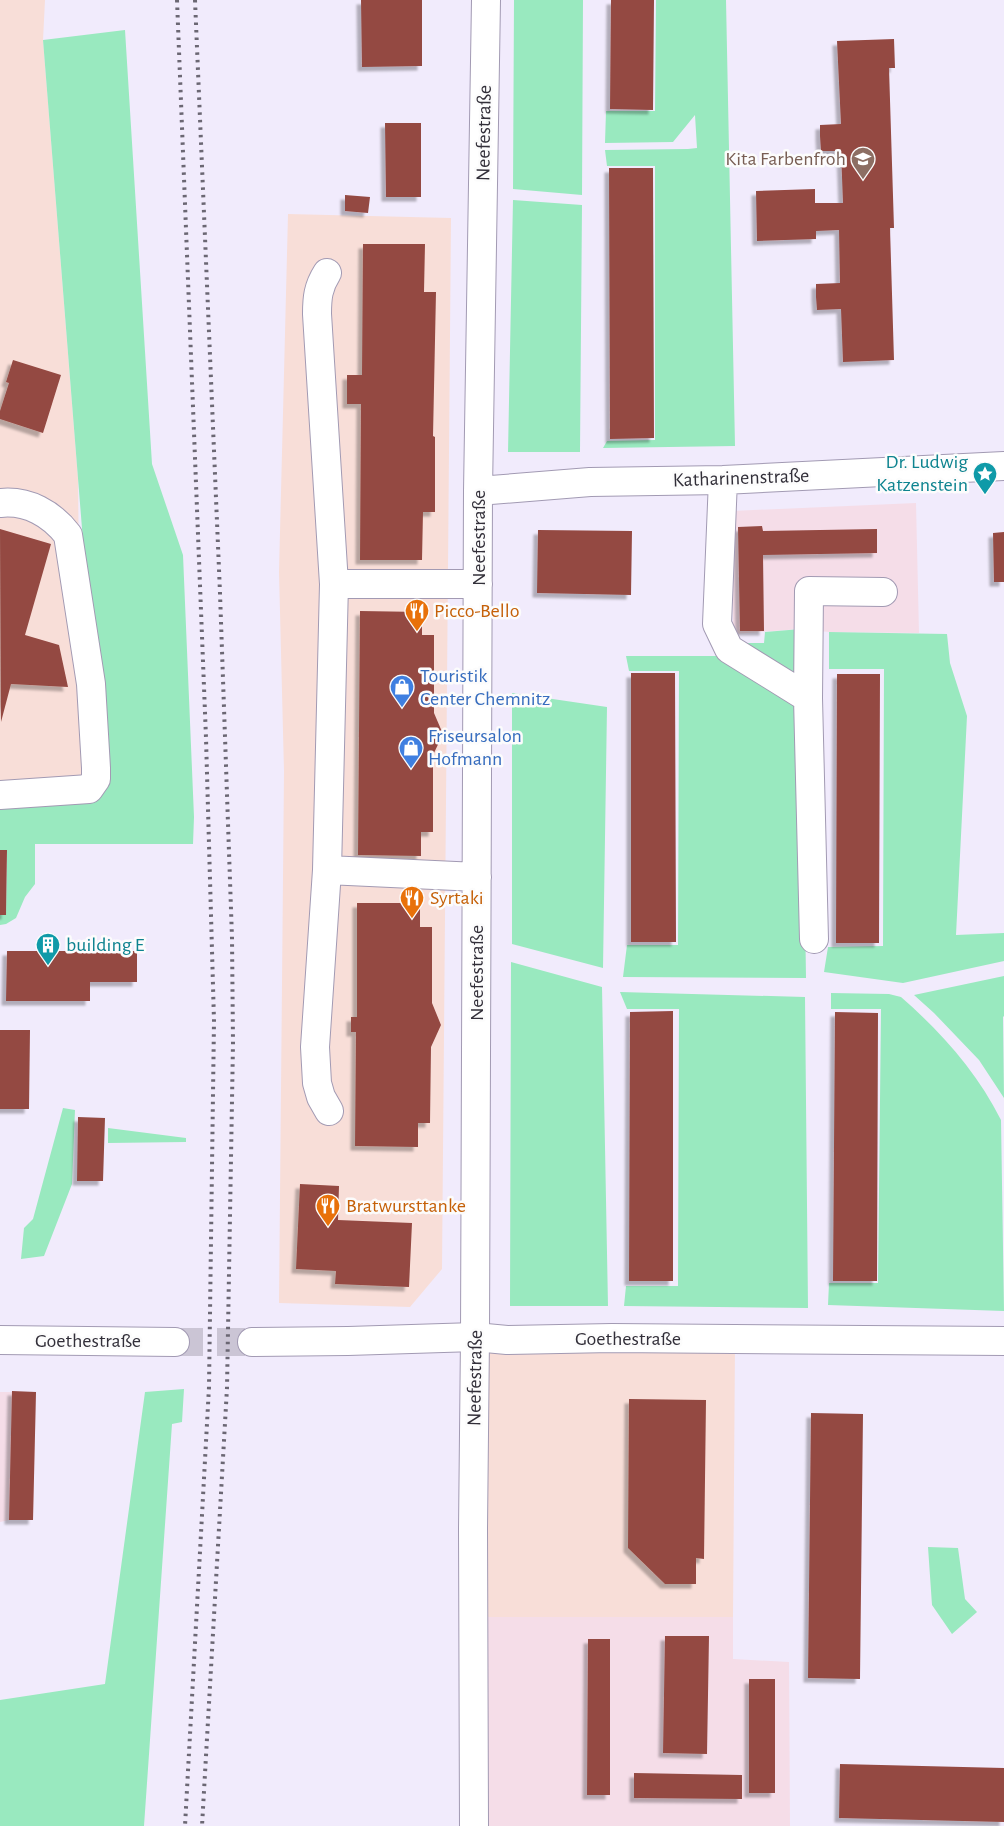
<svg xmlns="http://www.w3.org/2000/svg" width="1004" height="1826" viewBox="0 0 1004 1826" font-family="'Alegreya Sans',sans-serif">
  <defs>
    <filter id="shadow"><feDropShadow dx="-4.5" dy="4.5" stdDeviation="1" flood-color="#0004"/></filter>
  </defs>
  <rect width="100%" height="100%" fill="#f1ebfc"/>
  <!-- commercial -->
  <path fill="#f8ded8" d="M0 0H45L43 40 78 479 82 844 0 843Z
    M288 214 451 218 442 1269 410 1307 279 1303 284 771 279 572Z
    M735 1345 733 1617H483L480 1347Z"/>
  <!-- industrial -->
  <path fill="#f5dde8" d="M916 503 919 633 829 632 801 629 733 634 732 511Z
    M0 1392H36L33 1520H9L0 1522Z
    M483 1617H733V1659L789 1662 790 1826H482Z"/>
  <!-- green -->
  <path fill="#99e9bf" d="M514 0H583L582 195 513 189Z
    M656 0H726L735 446 603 448 607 441 655 440V166H607L605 150 688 149 697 148 695 115 673 142 605 143 606 111H655Z
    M125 30 152 464 183 555 194 817 193 844H35V884L25 897 16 918 6 924 0 925V915H6L7 850H0V803L101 796 107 778 87 591 43 40Z
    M513 200 582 205 580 452H508Z
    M801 629 799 682 738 643H764L765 632Z
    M829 632 947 634 950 663 967 716 956 935 1004 933V961L903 983 824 972 828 947 883 946 884 669H829Z
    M626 656H726L802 703 806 978 623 977 627 945H678L679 671H629Z
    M512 693 607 707 603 968 512 944Z
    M511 962 602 987 608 1306H510Z
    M1004 976V1016L1003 1017 1004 1098 979 1060 934 1013 914 995Z
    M620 992 805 997 808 1308 624 1306 626 1286H678L679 1009H627Z
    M831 993 889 994 901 997C941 1032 977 1072 1001 1120L1004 1311 828 1305 829 1283H878L881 1009H831Z
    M63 1108 75 1110 72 1184 44 1256 21 1259 24 1228 33 1219Z
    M108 1128 186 1138V1142L108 1143Z
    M184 1389 182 1422 172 1424 144 1826H0V1700L105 1684 145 1392Z
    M928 1547 958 1548 965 1599 977 1612 952 1634 932 1605Z"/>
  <!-- building -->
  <path fill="#944942" filter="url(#shadow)" d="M361 0H422V66L362 67Z
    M611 0H654L653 110 610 109Z
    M894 39 895 68H889L894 228H890L894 360 843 362 841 309 817 310 816 297V284L840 283 839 230 816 231V239L757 241 756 191 815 189V203H843L841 151H821L820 136V125L841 124 837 41Z
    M385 123H421V197H386Z
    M609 168H653L654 438 610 439Z
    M345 195 370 197 368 213 345 211Z
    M363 244H425L424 292H436L433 436 435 437V512H423L422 560H360L361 404H347V375H362Z
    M13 360 61 375 43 433 0 419V411L9 383 6 382Z
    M762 526 763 531 877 529V553L763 555 764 631H740L738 527Z
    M0 529 51 544 25 635 59 645 68 687 11 684 1 722Z
    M538 530 632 531 631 595 537 593Z
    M1004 532V582H994L993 533Z
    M360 611 422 612V635H434V713L443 734 433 755V832H421V856L358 855Z
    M631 673H675L676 942H631Z
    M837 674H880L879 943H836Z
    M0 850H7L6 915H0Z
    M357 903H420V927H432V1003L441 1025 431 1047 430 1123H418V1147L355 1146 356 1032H351V1017H357Z
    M7 951H137V982H90V1001H6Z
    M673 1011V1281H629L630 1012Z
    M835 1012 878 1013 877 1281H833Z
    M0 1030H30L29 1109H0Z
    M78 1117 105 1118 103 1181H77Z
    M300 1184 339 1186 338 1220 412 1223 409 1287 335 1284 336 1271 296 1269Z
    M12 1391 36 1392 33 1520H9Z
    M629 1399 706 1400 704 1559 696 1558V1584H665L628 1548Z
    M811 1413 863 1414 860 1679 808 1678Z
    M665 1636H709L707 1754 663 1753Z
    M588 1639H610V1795H587Z
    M749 1679H775V1793H749Z
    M840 1764 1004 1768V1822L839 1818Z
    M634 1773 742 1775V1799L634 1798Z"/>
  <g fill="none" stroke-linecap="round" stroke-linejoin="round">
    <!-- major-tunnel -->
    <path stroke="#cbc5d5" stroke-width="28" stroke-dasharray="28 14" stroke-linecap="butt" d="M175 1342H252"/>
    <defs>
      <path id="minor" d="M327 273C318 287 317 298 317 314L334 584
        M723 480 717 624 729 649 808 698 814 939
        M478 491 590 482 723 480 1004 466
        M0 503C28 500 52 514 68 535L91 684 96 768V779L89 789 0 795
        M808 698 809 591 883 592
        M327 870 315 1047 317 1083 321 1097 329 1111
        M477 877 327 870 334 584H478
        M474 1826 473 1529 475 1337 478 491 486 0"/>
      <path id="major" d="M0 1340 175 1342
        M252 1342 348 1341 475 1337 507 1340 612 1338 1004 1341"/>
    </defs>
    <!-- minor casing -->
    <use href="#minor" stroke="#a29ab3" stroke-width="30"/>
    <!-- major casing -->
    <use href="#major" stroke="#a29ab3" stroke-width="30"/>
    <!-- minor -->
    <use href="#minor" stroke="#fff" stroke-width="28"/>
    <!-- major -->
    <use href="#major" stroke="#fff" stroke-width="28"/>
    <!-- rail -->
    <path stroke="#6b6773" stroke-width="4" stroke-dasharray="2.5 5" stroke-linecap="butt" d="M177 0 206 738 214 1021 209 1387 185 1826
      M195 0 220 593 232 938 233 1043 227 1388 202 1826"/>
  </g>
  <!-- icons -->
  <defs>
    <symbol id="school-pin" viewBox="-11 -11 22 30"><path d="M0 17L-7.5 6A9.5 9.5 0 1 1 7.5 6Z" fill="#8d6e63" stroke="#fcfcfc"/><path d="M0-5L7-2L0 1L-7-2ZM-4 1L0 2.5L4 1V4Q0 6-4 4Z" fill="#fff"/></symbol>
    <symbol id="sight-pin" viewBox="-11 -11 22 30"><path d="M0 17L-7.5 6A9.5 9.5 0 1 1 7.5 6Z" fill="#0f9aa8" stroke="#fcfcfc"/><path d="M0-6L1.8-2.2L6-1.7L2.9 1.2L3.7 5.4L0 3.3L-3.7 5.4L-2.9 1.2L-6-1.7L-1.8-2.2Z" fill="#fff"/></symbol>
    <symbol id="restaurant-pin" viewBox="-11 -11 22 30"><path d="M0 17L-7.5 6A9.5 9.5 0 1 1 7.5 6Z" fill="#e8710a" stroke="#fcfcfc"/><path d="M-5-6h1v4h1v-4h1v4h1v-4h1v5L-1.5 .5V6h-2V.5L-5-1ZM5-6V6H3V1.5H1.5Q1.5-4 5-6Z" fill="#fff"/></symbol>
    <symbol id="shop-pin" viewBox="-11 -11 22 30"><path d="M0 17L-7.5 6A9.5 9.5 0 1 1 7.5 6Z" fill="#3f7fe0" stroke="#fcfcfc"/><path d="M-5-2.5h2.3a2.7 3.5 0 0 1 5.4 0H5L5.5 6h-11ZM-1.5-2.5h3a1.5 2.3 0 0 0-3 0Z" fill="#fff"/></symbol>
    <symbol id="building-pin" viewBox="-11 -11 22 30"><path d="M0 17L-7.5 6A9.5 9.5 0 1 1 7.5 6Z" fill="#0f9aa8" stroke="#fcfcfc"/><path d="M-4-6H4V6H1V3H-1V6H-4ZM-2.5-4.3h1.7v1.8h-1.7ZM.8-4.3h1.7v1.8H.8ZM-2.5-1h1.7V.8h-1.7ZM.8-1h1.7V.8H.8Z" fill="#fff"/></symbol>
  </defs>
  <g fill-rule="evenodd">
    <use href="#school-pin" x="849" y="145" width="28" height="38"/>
    <use href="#sight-pin" x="971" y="460" width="28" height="38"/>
    <use href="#restaurant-pin" x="403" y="597" width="28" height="38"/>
    <use href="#shop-pin" x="388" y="673" width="28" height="38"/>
    <use href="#shop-pin" x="397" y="734" width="28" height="38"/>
    <use href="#restaurant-pin" x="398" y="884" width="28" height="38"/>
    <use href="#building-pin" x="34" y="931" width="28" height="38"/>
    <use href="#restaurant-pin" x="314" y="1192" width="28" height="38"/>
  </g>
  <g text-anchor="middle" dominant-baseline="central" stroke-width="5" stroke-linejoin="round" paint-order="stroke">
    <!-- street labels -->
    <g font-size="20" fill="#322f39" stroke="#fcfcfc">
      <text transform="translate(484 133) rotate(-89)">Neefestraße</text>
      <text transform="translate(741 478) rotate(-2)">Katharinenstraße</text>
      <text transform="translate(479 538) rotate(-90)">Neefestraße</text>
      <text transform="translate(477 973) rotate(-90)">Neefestraße</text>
      <text x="628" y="1339">Goethestraße</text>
      <text x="88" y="1341">Goethestraße</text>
      <text transform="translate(475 1378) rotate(-89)">Neefestraße</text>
    </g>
    <!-- education labels -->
    <g font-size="20" fill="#785e54" stroke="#fcfcfc" text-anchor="end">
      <text x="846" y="159">Kita Farbenfroh</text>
    </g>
    <!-- culture labels -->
    <g font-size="20" fill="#0d838f" stroke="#fcfcfc" text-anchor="end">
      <text x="968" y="462">Dr. Ludwig<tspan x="968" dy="23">Katzenstein</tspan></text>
      <text x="66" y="945" text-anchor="start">building E</text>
    </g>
    <!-- food labels -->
    <g font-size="20" fill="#c56008" stroke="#fcfcfc" text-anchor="start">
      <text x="434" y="611">Picco-Bello</text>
      <text x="430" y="898">Syrtaki</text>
      <text x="346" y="1206">Bratwursttanke</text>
    </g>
    <!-- shop labels -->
    <g font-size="20" fill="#366cbe" stroke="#fcfcfc" text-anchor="start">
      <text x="420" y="676">Touristik<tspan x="420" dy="23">Center Chemnitz</tspan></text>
      <text x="428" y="736">Friseursalon<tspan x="428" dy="23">Hofmann</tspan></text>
    </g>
  </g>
</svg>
